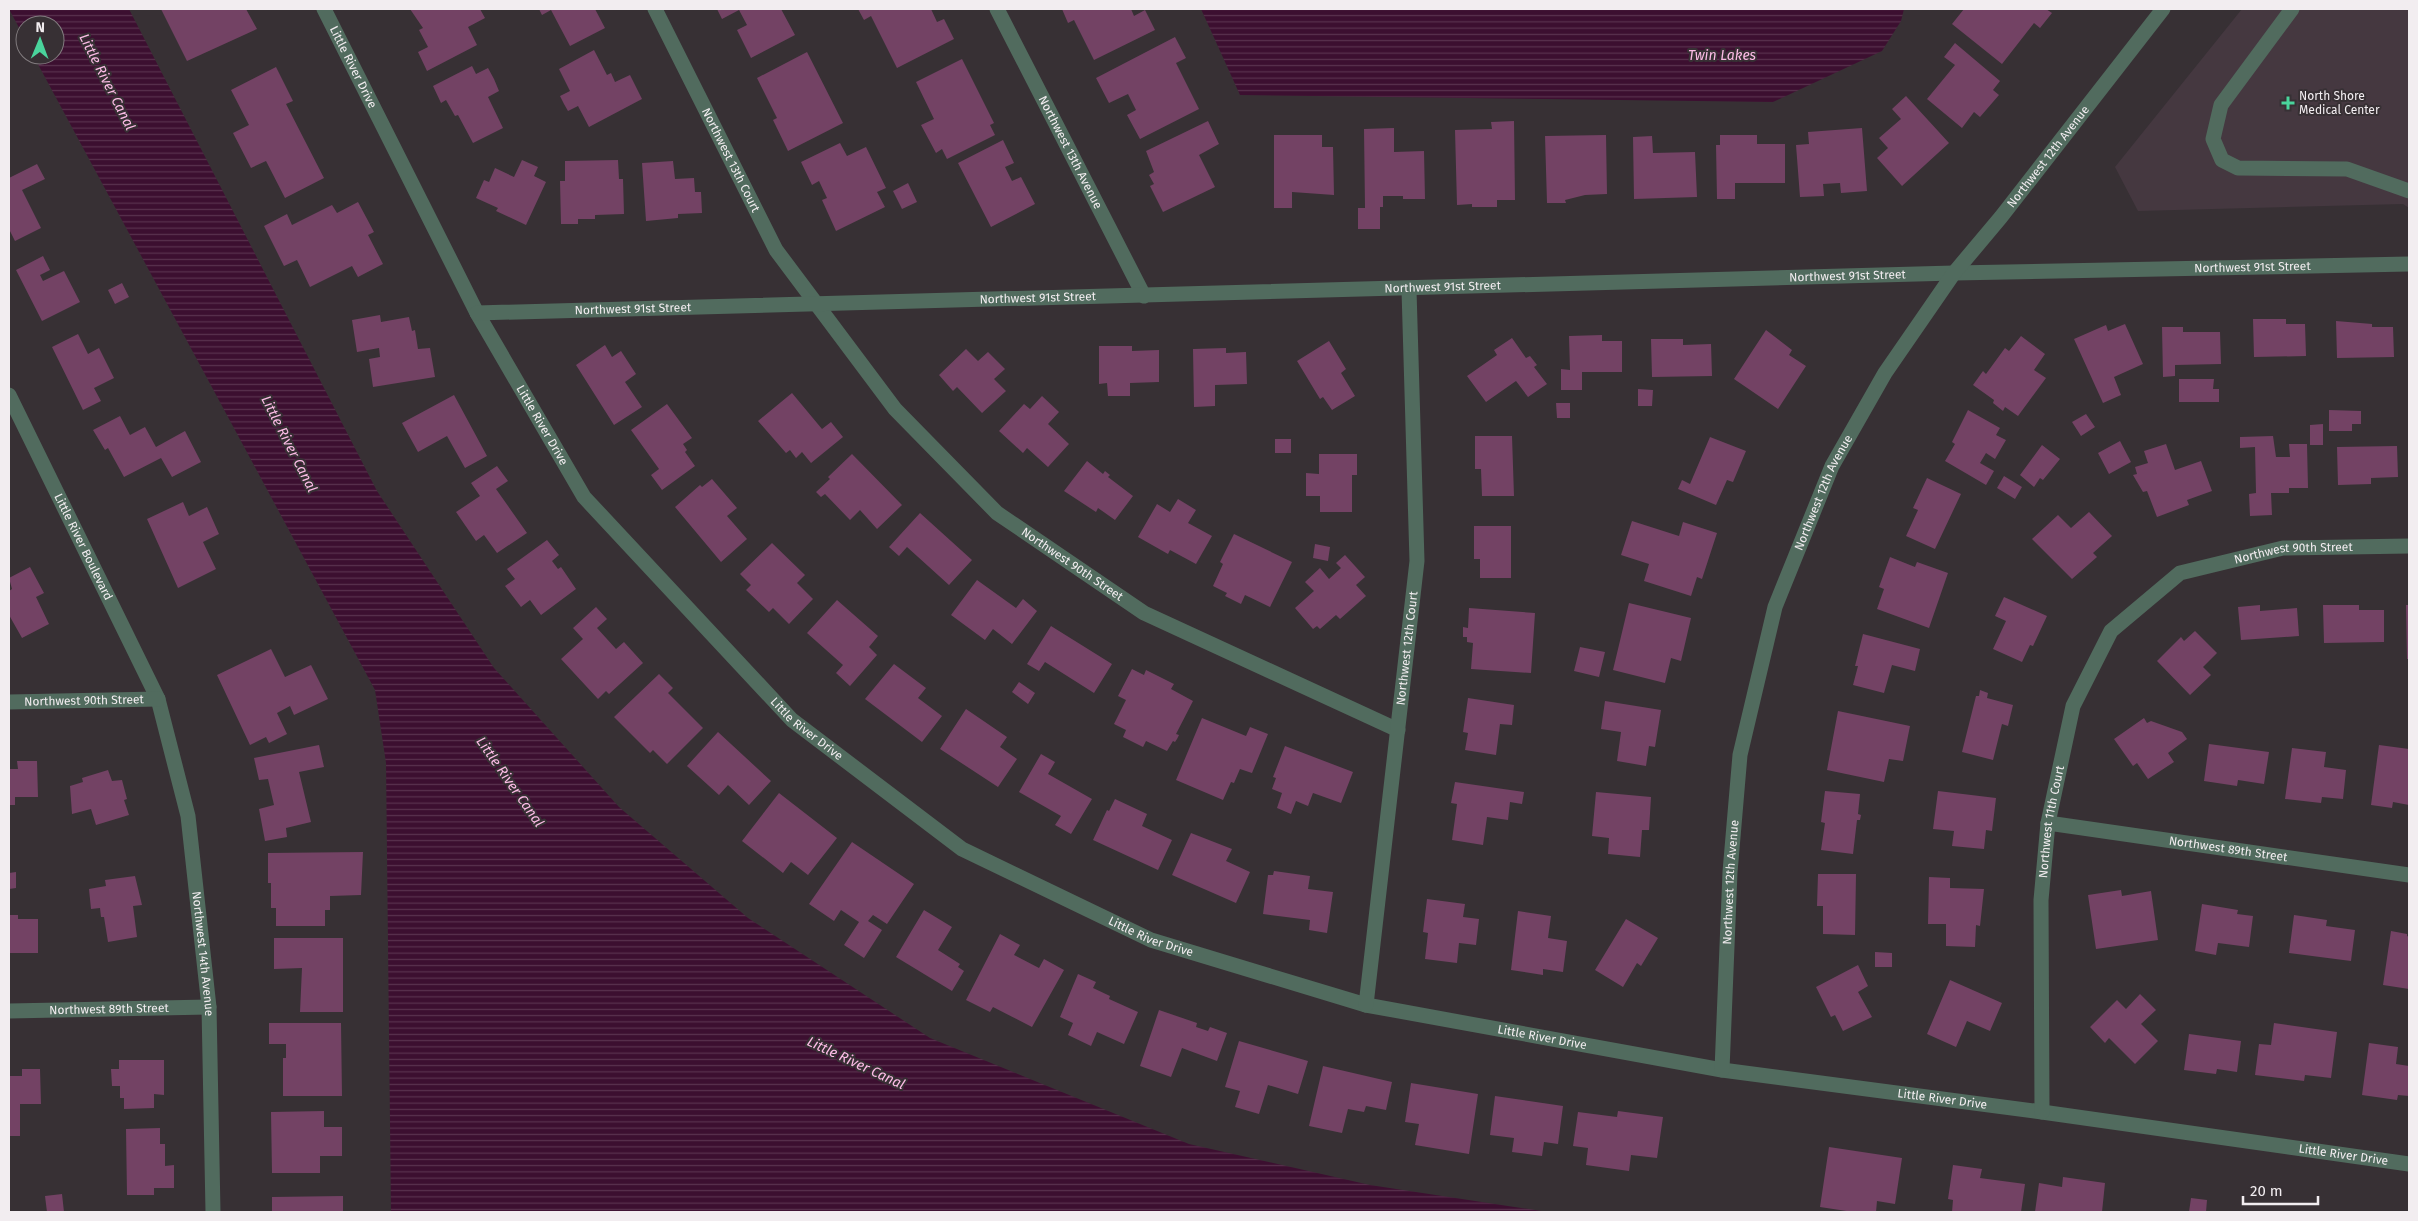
<svg xmlns="http://www.w3.org/2000/svg" width="2418" height="1221" viewBox="0 0 2418 1221" font-family="'Fira Sans',sans-serif">
  <defs>
    <pattern id="water-rules" width="6" height="5" patternUnits="userSpaceOnUse" patternTransform="scale(1.25)"><rect width="6" height="5" fill="#3c0f30"/><path d="M0 2.5h6" fill="none" stroke="#59324e"/></pattern>
  </defs>
  <rect width="100%" height="100%" fill="#373034"/>
  <!-- built -->
  <path fill="#453840" d="M2242 9H2409V208L2403 204 2138 211 2115 167Z"/>
  <!-- water -->
  <path fill="url(#water-rules)" d="M9 9H129L377 491 494 668 619 807 748 918 930 1038 1189 1144 1370 1185 1548 1212H391L386 763 375 690 33 55H55V25H25V39Z
    M1201 9H1904L1901 21 1882 51 1773 102 1240 95Z"/>
  <!-- building -->
  <path fill="#734264" d="M161 9H246L257 29 187 61Z
    M410 9H480L485 18 468 27 477 45 427 71 418 52 428 47 419 30 423 28Z
    M539 9H595L605 28 570 46 551 10 542 15Z
    M717 9H781L795 35 751 58 737 30 747 25 739 10 722 19Z
    M858 9H931L937 22 944 19 954 39 897 68 871 16 864 20Z
    M1062 9H1131L1134 16 1145 10 1155 30 1094 60 1074 20 1068 23Z
    M1964 9H2046L2052 13 2040 28 2034 23 2002 64 1952 24Z
    M1175 37 1186 58 1176 63 1199 109 1140 139 1127 115 1136 110 1128 94 1109 103 1096 78Z
    M1955 43 2000 81 1993 90 1999 95 1980 117 1974 112 1962 128 1927 99 1955 65 1944 57Z
    M594 50 607 75 611 73 615 82 630 75 642 99 589 127 578 106 568 111 564 104 560 96 570 91 559 69Z
    M807 52 843 123 788 151 773 120 777 118 757 78Z
    M962 59 994 123 990 125 995 135 947 159 942 149 936 153 921 125 934 119 916 82Z
    M472 66 476 74 488 68 494 79 499 91 488 97 503 128 473 143 458 115 455 116 446 100 441 103 433 86Z
    M276 67 293 101 286 104 324 178 285 198 266 161 251 168 233 133 249 125 231 90Z
    M1906 96 1949 143 1902 186 1877 158 1888 148 1879 138 1901 119 1892 109Z
    M1208 121 1219 144 1199 155 1215 187 1163 212 1150 186 1154 184 1149 175 1154 172 1146 151Z
    M1514 121 1515 200H1497V207H1472V204L1457 205 1455 130 1492 129 1491 122Z
    M1394 128V152L1424 151 1425 199H1403V196H1383V207H1380V229H1358V208H1365L1364 129Z
    M1862 128 1867 191 1841 193 1840 183 1823 184 1824 196 1800 197 1796 145 1809 144 1808 132Z
    M1274 135H1322V147H1333L1334 195 1292 192V208H1274Z
    M1606 135 1607 194 1585 195 1565 200 1566 203H1547L1545 136Z
    M1720 135H1757V144H1785V183H1735V199H1717L1716 145H1720Z
    M1652 136 1653 153 1695 152 1697 197 1634 199 1633 137Z
    M1003 140 1014 163 1005 167 1012 181 1021 177 1035 204 991 227 958 163Z
    M840 143 847 156 866 147 886 188 877 192 885 207 836 231 822 200 827 198 819 181 812 185 801 162Z
    M522 160 538 167 534 176 546 182 526 225 496 211 498 208 476 198 484 180 489 182 495 168 514 177Z
    M618 160 619 179H623L624 214 595 215V219H578V224H561L560 181H565V161Z
    M673 161 675 179 694 178 695 192H701L702 213 678 214V218L646 221 642 163Z
    M37 164 45 179 22 190 41 228 15 241 9 229V178Z
    M908 183 917 202 902 209 893 191Z
    M358 202 374 232 368 235 383 264 358 277 352 266 310 287 297 260 284 266 264 226 287 214 292 225 332 205 337 213Z
    M43 256 50 270 40 275 43 281 64 271 80 302 42 321 16 270Z
    M122 283 129 297 115 304 108 290Z
    M380 315 381 322 409 317 412 331 415 330 418 349 430 348 435 377 373 387 369 359 380 357 379 348 357 352 352 320Z
    M2253 319H2286V324H2305L2306 356 2254 357Z
    M2336 321 2372 324V327H2393L2394 357 2337 358Z
    M2125 324 2143 364 2114 377 2121 395 2103 403 2074 339 2106 325 2108 331Z
    M2162 327H2183V332H2220L2221 364 2175 365V376L2163 377Z
    M1766 330 1792 350 1789 355 1806 366 1778 409 1734 379Z
    M78 334 88 354 99 348 114 378 94 388 101 401 83 410 52 347Z
    M1602 335V341H1622V372H1582V390H1561V369L1570 370 1569 336Z
    M2021 336 2045 354 2034 370 2046 378 2018 416 2005 407 2003 411 1993 403 1994 400 1973 385 1983 371 1986 374 2005 348 2009 351Z
    M1512 338 1526 358 1530 356 1537 365 1534 367 1547 384 1528 397 1516 381 1486 402 1467 376 1497 355 1494 350Z
    M1651 339H1683V345L1711 344 1712 376 1652 377Z
    M1329 341 1346 369 1341 373 1355 396 1332 410 1323 397 1320 399 1297 361Z
    M605 345 612 357 621 351 636 374 625 382 642 407 614 425 576 365Z
    M1099 346H1132V351L1159 350V382L1130 383V396H1108L1107 383 1099 384Z
    M1226 348V353L1246 352 1247 384 1215 385V406L1194 407 1193 349Z
    M966 349 978 361 988 352 1005 369 994 379 1006 391 982 413 957 387 953 391 939 375Z
    M2179 379H2214L2213 389H2219V402H2179Z
    M1638 389 1653 390 1652 406H1638Z
    M792 393 822 429 831 422 843 437 811 463 802 452 796 458 790 450 786 453 758 421Z
    M454 395 487 456 465 468 447 436 418 452 402 423Z
    M1042 396 1059 412 1048 424 1069 444 1048 467 1027 448 1023 453 999 431 1024 404 1030 409Z
    M1556 403H1570V418H1557Z
    M667 404 692 438 683 444 687 450 685 452 695 466 662 490 651 475 659 469 631 430Z
    M1968 410 2000 428 1996 435 2006 440 1995 459 1986 453 1980 463 1994 471 1986 485 1945 461 1955 444 1952 442Z
    M2329 410 2361 411V424H2352V431H2329Z
    M2086 414 2095 427 2081 436 2072 422Z
    M120 416 130 435 145 427 156 447 185 431 201 462 172 477 161 458 124 477 108 448 105 450 93 430Z
    M2323 424V445H2310V425Z
    M1475 436H1512L1514 496H1482L1481 469H1475Z
    M2273 436 2276 457H2290L2289 444H2307L2308 488H2289V493H2271L2272 515 2250 516 2249 494 2256 493 2255 447 2240 448V437Z
    M1710 437 1746 451 1733 482 1727 480 1716 505 1678 489 1682 480 1690 484Z
    M1275 439H1291V453H1275Z
    M2120 441 2131 462 2109 474 2098 453Z
    M2166 444 2175 470 2201 461 2212 491 2187 500 2189 505 2157 517 2147 491 2143 492 2133 475 2137 474 2135 467 2148 463 2144 451Z
    M2042 445 2060 459 2043 480 2040 478 2034 487 2020 475Z
    M2397 446 2398 477 2371 478V484L2338 485 2337 447Z
    M852 454 902 505 877 529 860 510 850 520 825 494 821 497 816 492 830 479 828 477Z
    M1319 454H1357V475H1352V512H1320V496H1306V473L1319 474Z
    M1087 461 1103 474 1105 471 1110 475 1108 477 1133 496 1115 520 1098 508 1096 512 1064 491Z
    M497 466 508 481 496 489 527 533 497 553 484 535 476 541 456 512 480 496 471 483Z
    M2004 476 2022 487 2015 499 1997 488Z
    M1927 478 1961 494 1935 549 1906 536 1918 510 1913 508Z
    M712 479 737 508 727 516 747 539 721 562 675 507 700 485 702 487Z
    M1178 499 1196 510 1188 523 1212 536 1196 564 1170 550 1168 554 1138 537 1157 504 1170 512Z
    M183 502 189 516 207 507 219 534 203 542 216 569 178 588 147 519Z
    M2089 512 2112 536 2093 553 2097 557 2072 579 2032 539 2058 515 2071 528Z
    M920 513 972 560 949 585 907 547 899 556 889 547Z
    M1632 521 1679 536 1683 522 1717 533 1702 579 1697 577 1691 596 1644 581 1649 564 1621 555Z
    M1474 526H1511V578H1480V559H1474Z
    M1234 534 1292 562 1270 607 1245 595 1241 604 1225 596 1227 593 1213 586 1223 564 1220 562Z
    M547 540 559 555 552 561 558 569 561 567 576 589 541 615 530 600 521 607 505 586 515 579 507 569Z
    M772 543 805 575 797 583 813 599 789 624 773 608 769 612 746 590 751 585 740 574Z
    M1315 544 1330 547 1328 561 1313 558Z
    M1345 555 1365 577 1356 585 1366 596 1340 619 1336 615 1320 629 1317 626 1313 629 1295 608 1314 591 1305 582 1320 568 1329 579 1341 568 1336 563Z
    M1890 557 1915 567 1917 562 1948 573 1929 628 1877 609 1884 589 1879 587Z
    M30 567 44 593 36 597 49 624 22 638 9 615V591L12 589 9 578Z
    M977 580 1016 608 1023 599 1037 611 1012 644 993 629 985 640 951 615Z
    M2004 597 2047 616 2033 646 2030 645 2022 662 1993 649 2006 621 1995 616Z
    M837 600 878 636 869 647 877 655 850 686 836 673 843 665 807 633Z
    M1629 603 1691 618 1681 661 1671 658 1665 683 1613 670Z
    M2260 605V611L2297 608 2299 636 2241 640 2238 607Z
    M2323 605H2359V610H2384V642L2324 643Z
    M2406 605H2409V659H2407Z
    M596 607 607 619 597 628 616 649 624 642 643 663 609 694 606 691 598 699 561 659 583 639 573 628Z
    M1469 608 1535 613 1531 673 1471 669 1473 643 1467 642V637H1463V627L1468 628Z
    M1051 626 1112 664 1094 693 1045 662 1039 671 1027 664Z
    M2195 631 2217 653 2203 667 2211 675 2190 695 2157 661 2181 637 2184 641Z
    M1863 634 1920 649 1915 671 1892 665 1884 693 1853 685 1858 666H1855Z
    M1580 647 1605 652 1599 677 1574 671Z
    M271 649 285 677 311 665 328 699 294 715 290 706 277 713 287 734 269 743 266 737 250 745 217 675Z
    M894 664 926 688 918 698 942 716 922 742 865 699Z
    M1132 669 1144 675 1146 670 1174 684 1171 689 1193 701 1176 734 1179 735 1177 739 1175 742 1173 741 1167 751 1146 741 1143 747 1123 737 1126 730 1114 724 1126 700 1118 696Z
    M659 674 673 688 668 693 703 728 667 764 653 750 650 753 614 717Z
    M1019 682 1035 693 1028 704 1012 692Z
    M1980 690 1988 693 1987 698 2013 705 2008 726 2002 724 1993 760 1962 752 1976 696H1979Z
    M1468 698 1514 705 1512 725 1500 724 1496 755 1465 750 1468 733 1463 732Z
    M1605 701 1661 710 1655 747 1649 746 1646 766 1617 761 1621 732 1601 729Z
    M966 709 1007 737 1000 747 1017 759 998 787 940 749Z
    M1838 711 1910 726 1903 761 1889 759 1884 782 1827 770Z
    M1202 718 1246 736 1250 727 1268 734 1252 773 1240 769 1234 783 1231 782 1223 800 1176 780Z
    M2144 718 2147 723 2151 721 2182 732 2187 739 2168 753 2174 762 2148 779 2137 763 2133 766 2114 739Z
    M718 732 771 781 749 805 728 785 719 795 687 766Z
    M2209 744 2269 752 2264 784 2238 780 2237 786 2204 781Z
    M319 745 324 767 299 772 311 822 286 828 287 837 265 841 259 809 274 805 268 779 259 780 254 758Z
    M2379 745 2409 749V805L2393 802 2392 808 2371 805Z
    M1285 746 1353 772 1341 803 1313 793 1308 806 1296 801 1291 814 1277 808 1282 793 1272 789 1276 778 1273 777Z
    M2292 748 2326 752 2324 767 2346 770 2343 799 2322 797 2321 803 2285 799Z
    M1041 754 1055 762 1048 774 1092 799 1071 834 1055 825 1061 816 1019 792Z
    M17 761H37L38 797H15V805H9V769H18Z
    M108 770 112 781 122 780 127 799 124 800 129 815 96 825 91 809 72 814 70 786 83 782 82 778Z
    M1455 782 1524 792 1522 804 1510 802 1508 820 1487 817 1483 845 1452 840 1457 804 1451 803Z
    M1825 791 1860 794 1858 814 1861 815 1860 820H1857L1853 854 1821 850 1825 823 1821 822Z
    M1938 791 1996 798 1992 831 1986 830 1984 849 1952 846 1954 831 1933 829Z
    M1596 792 1651 797 1649 830H1642L1640 857 1608 854 1609 838 1592 836Z
    M779 793 837 838 808 875 791 862 783 873 742 841Z
    M1115 799 1147 814 1142 826 1172 840 1158 870 1093 840 1107 810 1109 811Z
    M1191 833 1232 849 1226 861 1250 872 1236 903 1172 875Z
    M852 842 914 884 887 924 873 915 868 921 882 930 864 958 844 945 859 922 841 910 834 921 809 904Z
    M363 852 361 895 330 896V910H325V926H276V908H271V883H268V853Z
    M1274 871 1310 876 1308 889 1333 892 1327 933 1309 930 1310 920 1263 914 1268 875H1273Z
    M16 872V888L9 889V873Z
    M1818 874H1856L1855 935 1823 934V906H1817Z
    M135 876 142 905 133 906 137 937 108 942 104 917H101L100 908 91 909 89 889 106 886 105 880Z
    M1929 877 1950 878V888L1984 889 1980 926 1976 925 1975 947 1946 946V924H1928Z
    M2121 890 2122 896 2151 891 2158 940 2096 949 2088 895Z
    M1427 899 1465 904 1463 917 1479 919 1476 945 1459 943 1457 963 1425 959 1428 933 1423 932Z
    M2202 904 2238 910 2237 914 2253 916 2249 947 2218 943 2216 955 2195 951Z
    M924 910 952 927 938 950 960 964 958 967 964 971 952 991 896 957Z
    M1518 911 1551 916 1548 938 1567 941 1563 972 1543 969V975L1511 970Z
    M9 915H18V919H38V953H9Z
    M2294 915 2327 920 2326 926 2355 930 2351 961 2289 953Z
    M1626 919 1658 938 1641 966 1637 963 1623 987 1595 970Z
    M2391 931 2407 934V936L2409 937V989L2383 985Z
    M1000 934 1020 945 1014 955 1039 968 1044 959 1064 970 1032 1027 993 1007 990 1012 966 1000Z
    M274 938H343V1012H300L302 968 274 969Z
    M1875 952 1892 953V967H1875Z
    M1858 965 1868 986 1858 992 1872 1017 1843 1031 1835 1015 1831 1017 1816 987Z
    M1078 974 1096 982 1093 988 1110 996 1109 999 1138 1012 1124 1044 1097 1032 1091 1046 1068 1035 1073 1023 1060 1017Z
    M1950 980 2002 1003 1990 1031 1967 1021 1956 1047 1927 1034Z
    M2140 994 2156 1010 2141 1024 2158 1041 2135 1064 2109 1038 2105 1043 2090 1027 2117 1000 2126 1009Z
    M1159 1010 1197 1023 1196 1027 1208 1031 1210 1027 1227 1033 1217 1061 1182 1048 1171 1077 1140 1066Z
    M269 1023H341L342 1096H283V1058H286V1044H269Z
    M2274 1023 2337 1032 2331 1078 2305 1075 2304 1081 2255 1075 2259 1044 2271 1045Z
    M2189 1034 2241 1041 2237 1072 2217 1069 2216 1074 2184 1070Z
    M1239 1041 1308 1061 1298 1094 1268 1085 1259 1114 1235 1107 1240 1091 1225 1087Z
    M2369 1043 2398 1047 2396 1064 2409 1066V1096L2398 1095 2397 1100 2362 1095Z
    M119 1060H164V1095L154 1094V1108L124 1109V1098H120V1086H112L111 1069H119Z
    M1323 1066 1392 1082 1386 1110 1366 1106 1364 1112 1348 1109 1342 1133 1309 1126Z
    M22 1069H40L41 1104H20V1136H9V1076H22Z
    M1411 1083 1478 1094 1469 1154 1415 1145 1419 1124 1405 1122Z
    M1495 1096 1563 1106 1558 1144 1544 1142 1542 1156 1512 1152 1514 1138 1490 1135Z
    M324 1111V1127H342V1156H320V1173H272L271 1112Z
    M1618 1111 1663 1117 1657 1158 1631 1155 1629 1171 1586 1165 1588 1148 1573 1146 1578 1112 1617 1117Z
    M160 1128V1144H165V1166L174 1165V1188H154V1195H127L126 1129Z
    M1829 1147 1902 1158 1895 1204 1877 1201 1876 1212H1853L1820 1207Z
    M1953 1165 1982 1169 1980 1178 2025 1184 2021 1212H1952L1953 1200 1948 1199Z
    M2063 1177 2105 1183 2102 1212H2035L2039 1183 2062 1187Z
    M62 1194 64 1212H47L45 1196Z
    M343 1196V1212H272V1197Z
    M2191 1198 2207 1200 2206 1212H2189Z"/>
  <g fill="none" stroke-linecap="round" stroke-linejoin="round">
    <!-- minor -->
    <g stroke="#516b5e" stroke-width="15">
      <path id="s1" d="M324 9 477 313 584 497 792 720 962 849 1151 940 1366 1005 1722 1070 2042 1112 2409 1164"/>
      <path id="s2" d="M655 9 776 250 895 409 997 513 1144 613 1398 730"/>
      <path id="s3" d="M997 9 1144 296"/>
      <path d="M2292 9 2221 105 2213 139 2222 160 2238 168 2347 169 2409 191"/>
      <path id="s4" d="M477 313 1954 273 2409 264"/>
      <path id="s5" d="M9 395 158 699 188 816 209 1007 213 1212"/>
      <path id="s6" d="M9 702 158 699"/>
      <path id="s7" d="M2048 823 2409 875"/>
      <path id="s8" d="M1366 1005 1417 561 1409 290"/>
      <path id="s9" d="M9 1011 209 1007"/>
      <path id="s10" d="M1722 1070 1730 872 1740 755 1775 607 1832 466 1885 373 1954 273 2001 217 2163 9"/>
      <path id="s11" d="M2042 1112 2041 900 2048 823 2073 706 2111 631 2180 573 2283 548 2409 546"/>
    </g>
  </g>
  <!-- markers -->
  <path fill="#4ad49c" stroke="#373034" stroke-width="2" d="M2285.5 95.5h5v5h5v5h-5v5h-5v-5h-5v-5h5z"/>
  <g text-anchor="middle" dominant-baseline="central" stroke-width="4" stroke-linejoin="round" paint-order="stroke">
    <!-- street labels -->
    <g font-size="12" fill="#f2edf0" stroke="#373034">
      <text stroke="none"><textPath href="#s1" startOffset="65">Little River Drive</textPath></text>
      <text stroke="none"><textPath href="#s3" startOffset="161">Northwest 13th Avenue</textPath></text>
      <text stroke="none"><textPath href="#s10" startOffset="998">Northwest 12th Avenue</textPath></text>
      <text stroke="none"><textPath href="#s2" startOffset="169">Northwest 13th Court</textPath></text>
      <text stroke="none"><textPath href="#s4" startOffset="1776">Northwest 91st Street</textPath></text>
      <text stroke="none"><textPath href="#s4" startOffset="1371">Northwest 91st Street</textPath></text>
      <text stroke="none"><textPath href="#s4" startOffset="966">Northwest 91st Street</textPath></text>
      <text stroke="none"><textPath href="#s4" startOffset="561">Northwest 91st Street</textPath></text>
      <text stroke="none"><textPath href="#s4" startOffset="156">Northwest 91st Street</textPath></text>
      <text stroke="none"><textPath href="#s1" startOffset="470">Little River Drive</textPath></text>
      <text stroke="none"><textPath href="#s10" startOffset="592">Northwest 12th Avenue</textPath></text>
      <text stroke="none"><textPath href="#s5" startOffset="169">Little River Boulevard</textPath></text>
      <text stroke="none"><textPath href="#s11" startOffset="699">Northwest 90th Street</textPath></text>
      <text stroke="none"><textPath href="#s2" startOffset="705">Northwest 90th Street</textPath></text>
      <text stroke="none"><textPath href="#s8" startOffset="359">Northwest 12th Court</textPath></text>
      <text stroke="none"><textPath href="#s6" startOffset="75">Northwest 90th Street</textPath></text>
      <text stroke="none"><textPath href="#s1" startOffset="875">Little River Drive</textPath></text>
      <text stroke="none"><textPath href="#s11" startOffset="291">Northwest 11th Court</textPath></text>
      <text stroke="none"><textPath href="#s7" startOffset="182">Northwest 89th Street</textPath></text>
      <text stroke="none"><textPath href="#s10" startOffset="188">Northwest 12th Avenue</textPath></text>
      <text stroke="none"><textPath href="#s1" startOffset="1280">Little River Drive</textPath></text>
      <text stroke="none"><textPath href="#s5" startOffset="598">Northwest 14th Avenue</textPath></text>
      <text stroke="none"><textPath href="#s9" startOffset="100">Northwest 89th Street</textPath></text>
      <text stroke="none"><textPath href="#s1" startOffset="1685">Little River Drive</textPath></text>
      <text stroke="none"><textPath href="#s1" startOffset="2090">Little River Drive</textPath></text>
      <text stroke="none"><textPath href="#s1" startOffset="2495">Little River Drive</textPath></text>
    </g>
    <!-- poi labels -->
    <g font-size="12" fill="#f2edf0" stroke="#373034" text-anchor="start">
      <text x="2299" y="96">North Shore<tspan x="2299" dy="14">Medical Center</tspan></text>
    </g>
    <!-- water labels -->
    <g font-size="14" font-style="italic" fill="#fcbce6" stroke="#373034">
      <text x="1722" y="55">Twin Lakes</text>
      <text transform="translate(107 82) rotate(63)">Little River Canal</text>
      <text transform="translate(289 444) rotate(63)">Little River Canal</text>
      <text transform="translate(510 782) rotate(55)">Little River Canal</text>
      <text transform="translate(856 1063) rotate(25)">Little River Canal</text>
    </g>
  </g>
  <!-- border -->
  <rect width="2418" height="1221" fill="none" stroke="#f2edf0" stroke-width="20"/>
  <!-- north arrow -->
  <g transform="translate(40 40) rotate(1)"><circle r="24" fill="#373034" stroke="#827c7f"/>
  <path d="M0-4L9 19L0 12L-9 19Z" fill="#4ad49c"/>
  <text y="-8" font-size="14" font-weight="bold" text-anchor="middle" fill="#f2edf0">N</text>
  </g>
  <!-- scale -->
  <path d="M2243 1196v8h75v-8" fill="none" stroke="#f2edf0" stroke-width="2.5"/>
  <text x="2250" y="1196" font-size="15" fill="#f2edf0" stroke="#373034" stroke-width="4" paint-order="stroke">20 m</text>
</svg>
